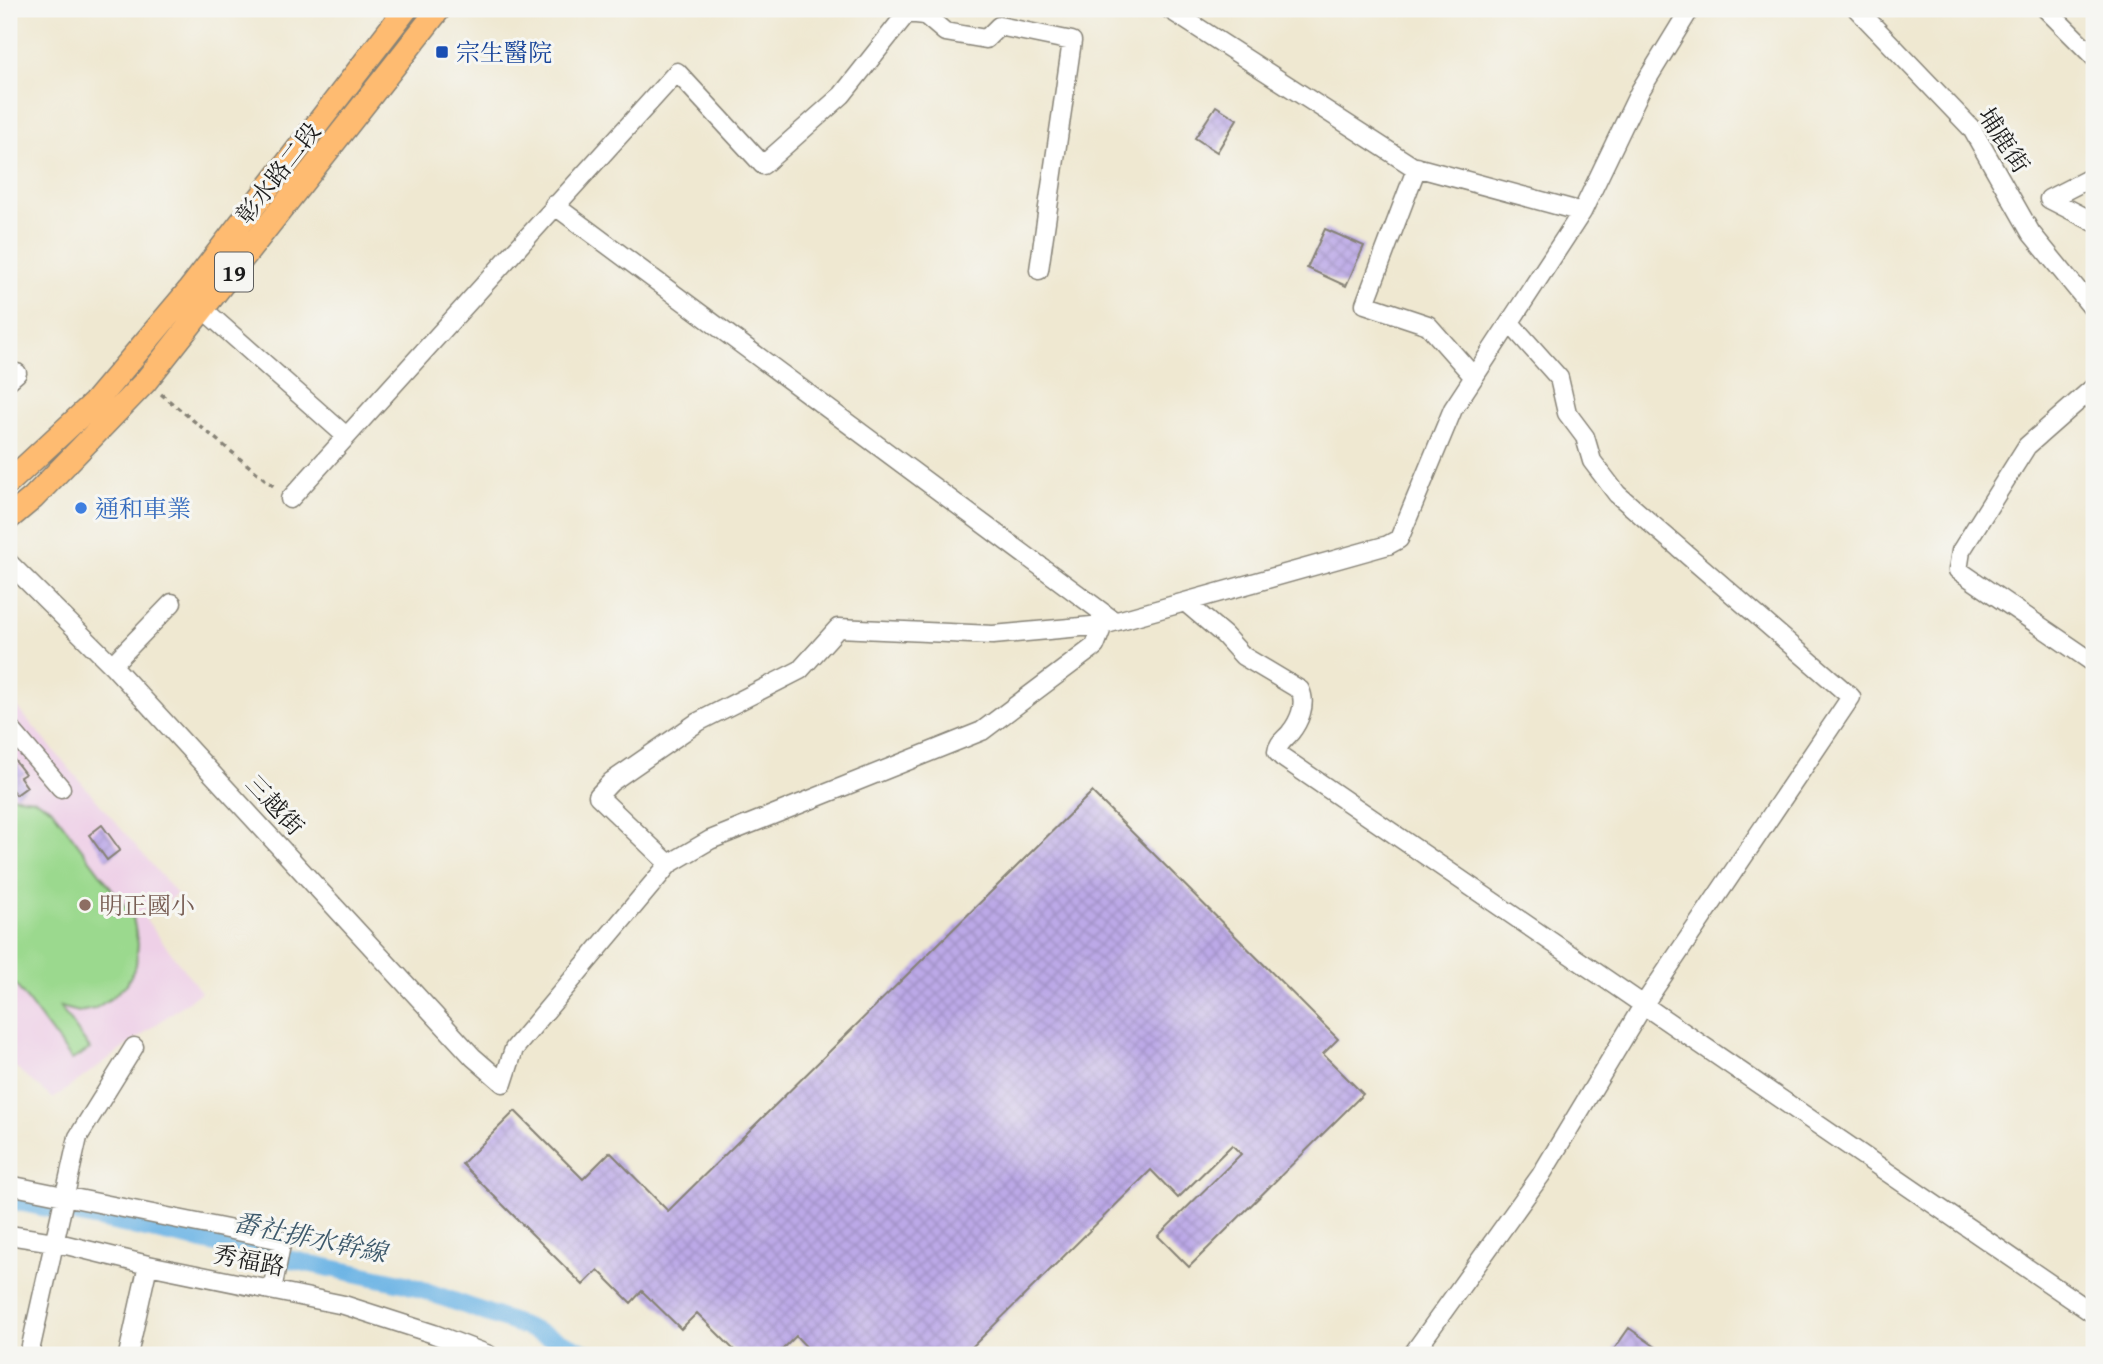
<svg xmlns="http://www.w3.org/2000/svg" width="2103" height="1364" viewBox="0 0 2103 1364" font-family="'Gentium Book Plus','Noto Serif TC',serif">
  <defs>
    <pattern id="building-cross-hatch" width="8" height="8" patternUnits="userSpaceOnUse" patternTransform="scale(1.75)"><rect width="8" height="8" fill="#bca9e7"/><path d="M0 0l8 8M0 8l8-8" fill="none" stroke="#a191c6"/></pattern>
  </defs>
  <rect width="100%" height="100%" fill="#f6f6f2"/>
  <filter id="ink" filterUnits="userSpaceOnUse"><feTurbulence type="fractalNoise" baseFrequency=".0143" numOctaves="2"/><feDisplacementMap in="SourceGraphic" scale="14" xChannelSelector="R" yChannelSelector="G"/><feConvolveMatrix kernelMatrix="1 2 1 2 8 2 1 2 1" color-interpolation-filters="sRGB"/></filter>
  <filter id="wash" filterUnits="userSpaceOnUse"><feTurbulence type="fractalNoise" baseFrequency=".00686" numOctaves="4" result="noise"/><feDisplacementMap in="SourceGraphic" scale="28" xChannelSelector="R" yChannelSelector="G"/><feGaussianBlur stdDeviation="1.57" result="paint"/><feColorMatrix in="noise" values="0 0 0 0 0 0 0 0 0 0 0 0 0 0 0 0 0 1.4 0 .05"/><feComposite in="paint" operator="in"/></filter>
  <g filter="url(#wash)">
    <rect width="100%" height="100%" fill="#efe8d1"/>
    <!-- built -->
    <path fill="#eed0e7" d="M9 698 177 894 144 917 201 992 53 1099 9 1062Z"/>
    <!-- grass -->
    <path fill="#9bd98e" stroke="#5c7a55" stroke-width="2" d="M9 796 34 799 51 808 133 917 138 944 136 965 127 984 110 999 94 1009 79 1012 60 1007 90 1049 72 1060 9 976Z"/>
    <g fill="none" stroke-linecap="round" stroke-linejoin="round">
      <!-- canal -->
      <path stroke="#6eb5e5" stroke-width="18" d="M9 1200 406 1284 523 1326 592 1355"/>
    </g>
    <g id="blocks">
      <!-- building -->
      <path fill="url(#building-cross-hatch)" d="M1216 106 1237 119 1217 152 1195 138Z
        M1325 229 1364 246 1346 286 1307 268Z
        M9 753 25 774 20 777 27 787 16 795 9 786Z
        M1092 792 1338 1039 1323 1054 1363 1094 1189 1267 1158 1236 1241 1154 1232 1145 1178 1198 1151 1170 964 1355H814L796 1336 777 1355H739L697 1313 681 1329 642 1291 631 1303 598 1270 583 1285 462 1164 515 1111 583 1179 610 1152 668 1211Z
        M102 825 120 850 107 860 89 835Z
        M1629 1328 1667 1355H1610Z"/>
    </g>
  </g>
  <g filter="url(#ink)">
    <use href="#blocks" fill-opacity="0" stroke="#868276" stroke-width="2"/>
    <g fill="none" stroke-linecap="round" stroke-linejoin="round">
      <defs>
        <path id="minor" d="M1169 9 1412 166 1582 212
          M1857 9 1972 129 2031 233 2094 310
          M2046 9 2094 57
          M925 15 945 32 986 39 999 26 1072 41 1039 270
          M1417 167 1365 304 1428 325 1474 377
          M2094 176 2049 199 2094 222
          M554 205 1114 621
          M194 301 346 436
          M9 380 17 373
          M2094 387 2027 446 1961 551 1958 570 2094 663
          M290 499 677 72 763 165 842 95 907 13 925 15 930 9
          M9 563 112 665 473 1057 503 1083 514 1049 669 864 710 840 982 731 1095 646 1103 625 1388 545 1399 539 1453 409 1582 212 1640 91 1690 9
          M1185 602 1224 635 1243 656 1300 690C1307 704 1299 722 1290 733 1284 740 1278 743 1277 752L1282 757 2094 1314
          M112 665 172 603
          M9 727 61 788
          M669 864 598 796 611 782 698 722 800 670 838 628 993 635 1103 625
          M9 1185 282 1240 272 1290
          M9 1235 54 1242 148 1265 344 1305 434 1334 489 1355
          M29 1355 78 1137 134 1047
          M128 1355 148 1265
          M1412 1355 1541 1175 1644 1004 1851 697 1617 494 1592 461 1585 437 1567 413 1559 378 1510 323"/>
        <path id="major" d="M9 482 94 403 187 293 406 9
          M9 518 33 498 145 382 439 9"/>
      </defs>
      <!-- minor casing -->
      <use href="#minor" stroke="#868276" stroke-width="21"/>
      <!-- major casing -->
      <use href="#major" stroke="#868276" stroke-width="26"/>
      <!-- path -->
      <path stroke="#868276" stroke-width="3.5" stroke-dasharray="5 5" stroke-linecap="butt" d="M161 394 277 489"/>
      <!-- minor -->
      <use href="#minor" stroke="#fff" stroke-width="18"/>
      <!-- major -->
      <use href="#major" stroke="#febb71" stroke-width="23"/>
    </g>
  </g>
  <!-- markers -->
  <rect fill="#1a4fb4" stroke="#f6f6f2" stroke-width="2.5" x="435" y="45" width="14" height="14" rx="3.5"/>
  <circle fill="#3f7fe0" stroke="#f6f6f2" stroke-width="2.5" cx="81" cy="508" r="7"/>
  <circle fill="#8d6e63" stroke="#f6f6f2" stroke-width="2.5" cx="85" cy="905" r="7"/>
  <g text-anchor="middle" dominant-baseline="central" stroke-width="6" stroke-linejoin="round" paint-order="stroke">
    <!-- shield labels -->
    <rect fill="#f6f6f2" stroke="#5d5d5c" stroke-width="2" x="215" y="252.5" width="38" height="39" rx="5"/>
    <g font-size="23" font-weight="bold" fill="#1c1c1c">
      <text x="234" y="272">19</text>
    </g>
    <!-- transit labels -->
    <g font-size="24" fill="#164399" stroke="#f6f6f2" text-anchor="start">
      <text x="456" y="52">宗生醫院</text>
    </g>
    <!-- street labels -->
    <g font-size="24" fill="#1c1c1c" stroke="#f6f6f2">
      <text transform="translate(2004 140) rotate(57)">埔鹿街</text>
      <text transform="translate(278 173) rotate(-52)">彰水路二段</text>
      <text transform="translate(275 805) rotate(47)">三越街</text>
      <text transform="translate(249 1260) rotate(11)">秀福路</text>
    </g>
    <!-- shop labels -->
    <g font-size="24" fill="#366cbe" stroke="#f6f6f2" text-anchor="start">
      <text x="95" y="508">通和車業</text>
    </g>
    <!-- education labels -->
    <g font-size="24" fill="#785e54" stroke="#f6f6f2" text-anchor="start">
      <text x="99" y="905">明正國小</text>
    </g>
    <!-- water labels -->
    <g font-size="26" font-style="italic" fill="#3d596c" stroke="#f6f6f2">
      <text transform="translate(310 1237) rotate(12)">番社排水幹線</text>
    </g>
  </g>
  <!-- margin -->
  <rect width="2103" height="1364" fill="none" stroke="#f6f6f2" stroke-width="35"/>
</svg>
